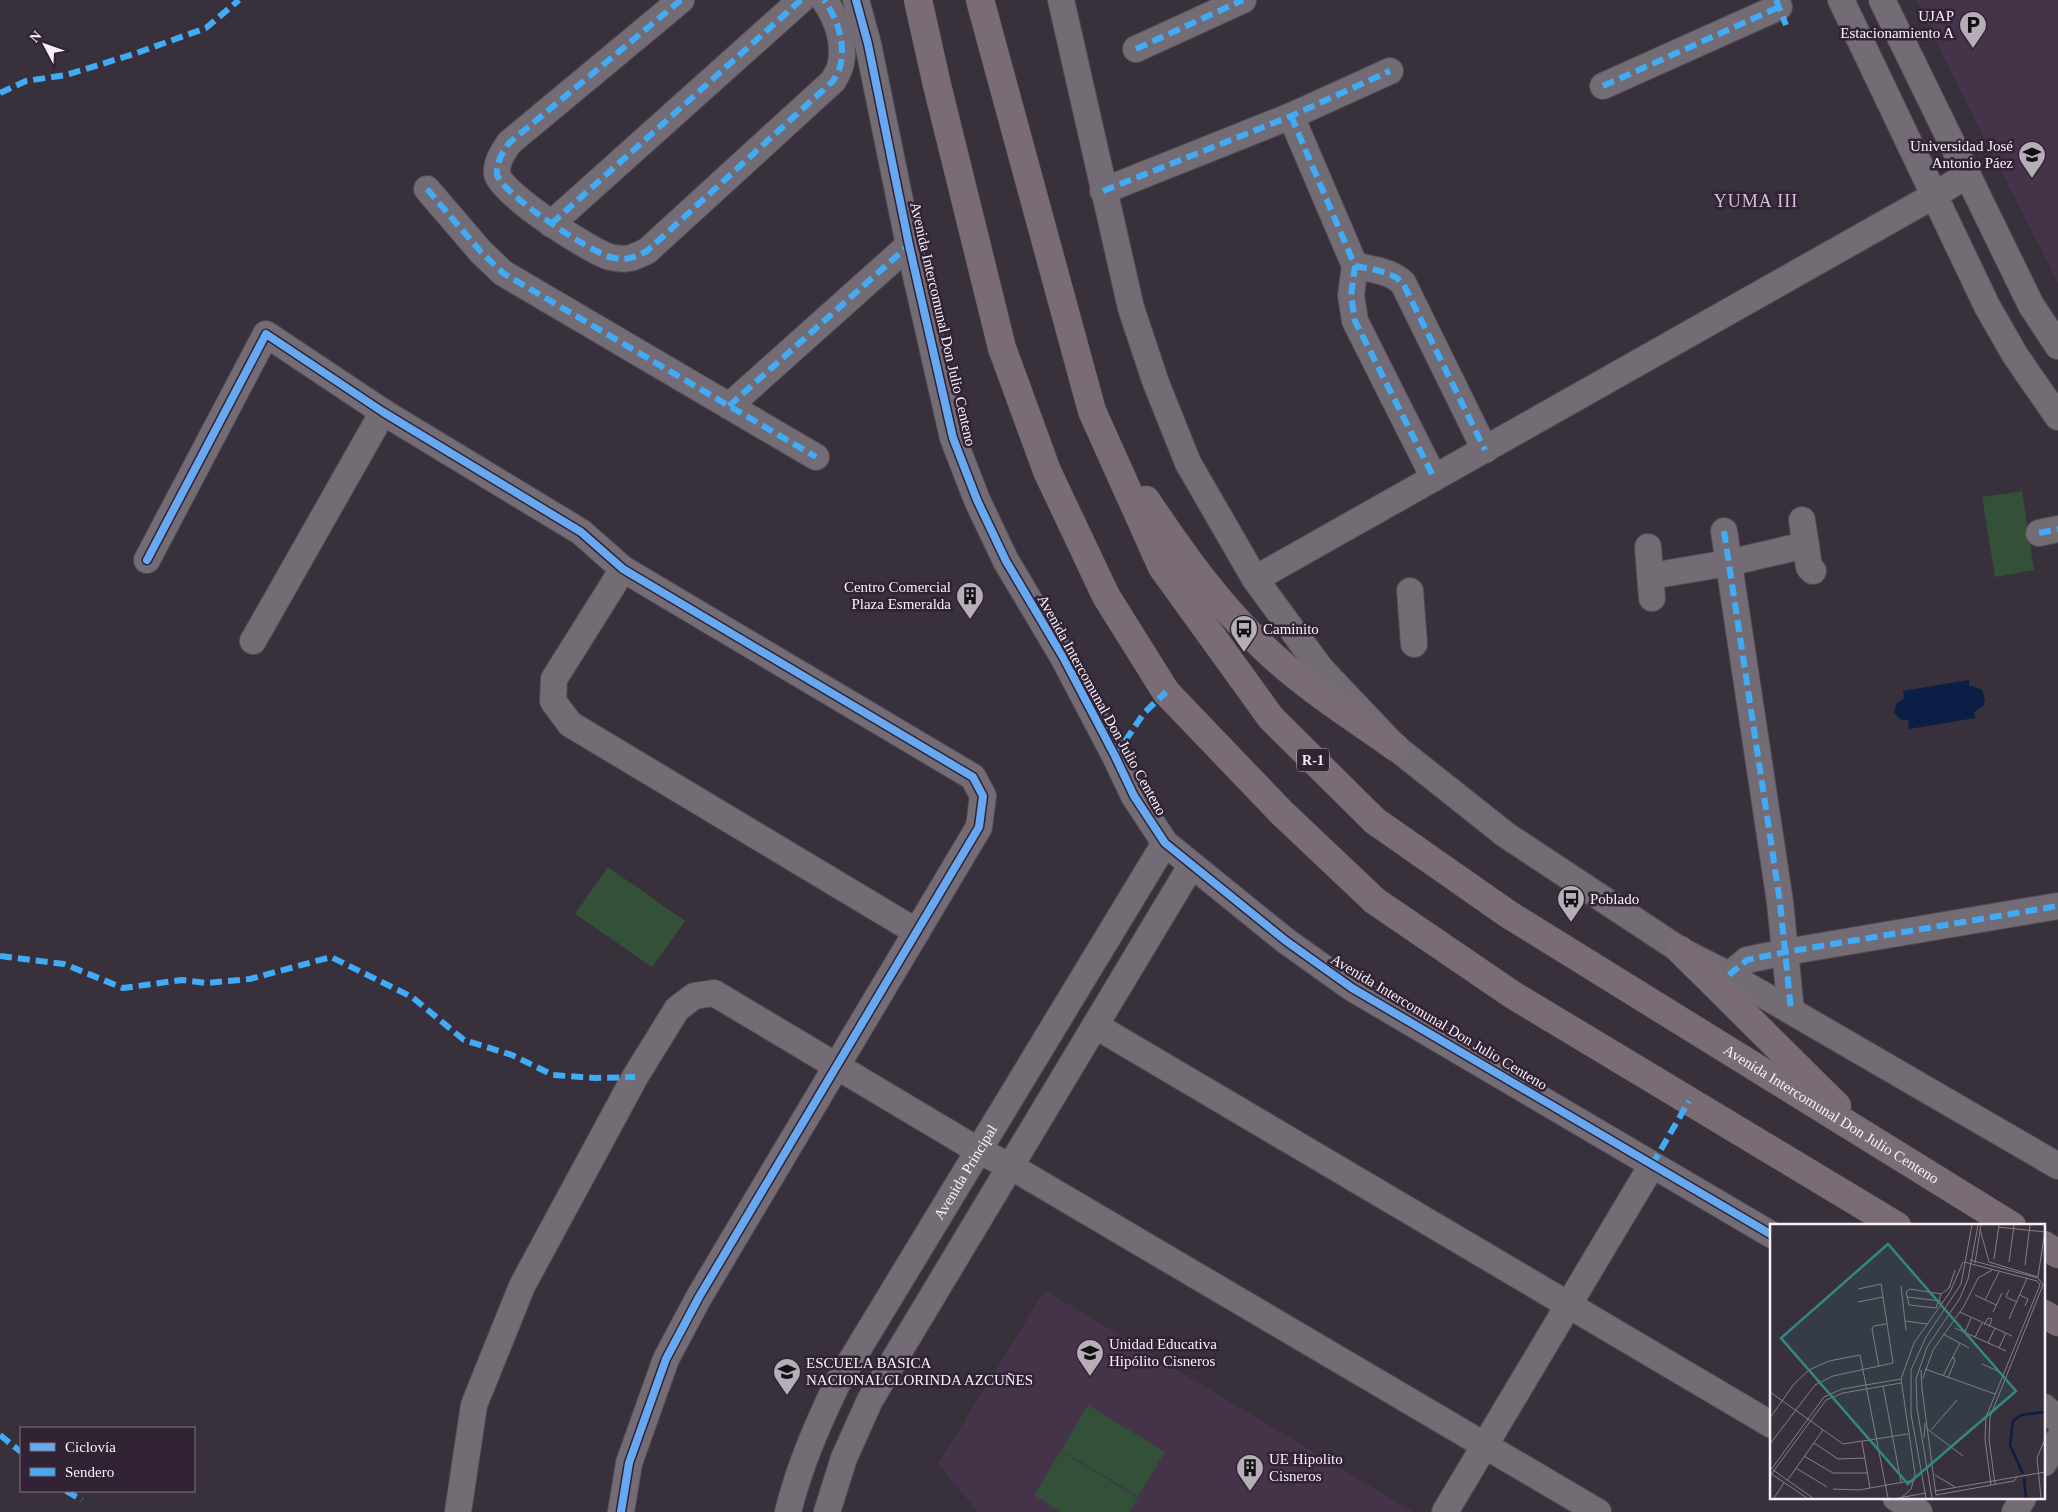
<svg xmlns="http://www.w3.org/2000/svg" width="2058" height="1512" viewBox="0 0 2058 1512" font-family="'Times New Roman',serif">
  <rect width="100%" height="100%" fill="#38303a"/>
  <!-- built -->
  <path fill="#45334a" d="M1916 0H2058V283L1953 76Z
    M1045 1290 1413 1512H978L938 1464Z"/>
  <!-- green -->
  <path fill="#335038" d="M2022 491 2034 570 1995 577 1982 497Z
    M608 867 685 921 652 967 575 914Z
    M1088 1405 1165 1452 1138 1496 1061 1450Z
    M1061 1451 1138 1498 1129 1512H1061L1034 1495Z"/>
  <!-- water -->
  <path fill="#0b1e45" d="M1969 680V685L1982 690 1985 699 1983 706 1974 712 1975 718 1909 729 1908 720H1902L1894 713 1896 704 1904 698 1903 691Z"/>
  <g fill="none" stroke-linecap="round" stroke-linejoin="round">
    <defs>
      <g id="minor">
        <path d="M681 0 509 143C503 152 496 162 497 174 500 193 591 252 610 257 626 261 633 258 647 251L833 81C836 76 840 69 841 63 845 41 837 18 824 0"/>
        <path d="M856 0 868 44 909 245 953 438 977 500 1006 561 1063 657 1115 756 1134 796 1165 843 1286 941 1352 988 1772 1235"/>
        <path d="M1061 0 1131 308 1156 383 1188 463 1255 579 1321 669 1395 747 1506 835 1680 950 1729 975 2058 1166"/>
        <path d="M1841 0 1987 306 2015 355 2058 417"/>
        <path d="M1882 0 2031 305 2058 346"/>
        <path d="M1136 49 1243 0"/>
        <path d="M1603 86 1779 7"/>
        <path d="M1291 116 1355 266 1351 295 1355 321 1434 478"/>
        <path d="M427 189 481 252 503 273 816 457"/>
        <path d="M1103 191 1291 116 1390 71"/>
        <path d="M551 224 801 0"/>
        <path d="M1355 266C1371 269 1391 271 1403 283L1485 450"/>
        <path d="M729 406 909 245"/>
        <path d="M1802 520 1809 567 1813 571"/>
        <path d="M1724 531 1780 902 1791 1011"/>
        <path d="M2039 533 2058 529"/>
        <path d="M1648 547 1652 598"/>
        <path d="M147 560 266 334 383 412 581 532 623 569 973 777 983 796 979 827 699 1297 666 1359 629 1463 621 1512"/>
        <path d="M623 569 554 679 553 701 570 724 917 932"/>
        <path d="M1651 576 1728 563 1806 545"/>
        <path d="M1255 579 1935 195 1967 175"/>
        <path d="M1410 591 1414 644"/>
        <path d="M253 641 383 412"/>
        <path d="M1729 975 1747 960 1786 952 2058 906"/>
        <path d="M1096 1026 1772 1425"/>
        <path d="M2044 1407 2058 1420"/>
        <path d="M2044 1463 2058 1440"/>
        <path d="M1896 1498 1919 1512"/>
        <path d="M458 1512 474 1405 522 1286 635 1077 677 1009 694 996 714 993 979 1151 1010 1166 1598 1512"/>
        <path id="s1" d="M788 1512C799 1467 817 1426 837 1384L1165 843"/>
        <path d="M827 1512 844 1458 870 1400 1191 866"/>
        <path d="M1445 1512 1652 1165"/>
        <path d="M2015 1512 2023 1498"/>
      </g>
      <g id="major">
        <path d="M918 0 937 85 1002 348 1047 471 1106 596 1166 692 1282 813 1375 901 1513 995 1897 1226"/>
        <path id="s2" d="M980 0 1092 411 1162 567 1271 718 1375 821 1508 914 2012 1226"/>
        <path d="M1146 500C1181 552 1216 602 1262 646 1301 684 1350 715 1395 747"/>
        <path d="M1680 950 1837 1106"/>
        <path d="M2044 1245 2058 1254"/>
        <path d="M2044 1314 2058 1322"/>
      </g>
    </defs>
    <!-- minor casing -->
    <use href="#minor" stroke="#544c55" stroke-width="28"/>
    <!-- major casing -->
    <use href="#major" stroke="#544c55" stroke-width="29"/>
    <!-- minor -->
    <use href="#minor" stroke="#736c75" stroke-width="26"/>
    <!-- major -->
    <use href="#major" stroke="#796c74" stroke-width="28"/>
    <!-- quiet -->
    <path stroke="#42abf6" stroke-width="6" stroke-dasharray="12 6" stroke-linecap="butt" d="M681 0 509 143C503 152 496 162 497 174 500 193 591 252 610 257 626 261 633 258 647 251L833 81C836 76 840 69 841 63 845 41 837 18 824 0
      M1776 0 1786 25
      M1136 49 1243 0
      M1603 86 1779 7
      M0 93 26 81 66 75 134 54 206 28 239 0
      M1291 116 1355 266 1351 295 1355 321 1434 478
      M427 189 481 252 503 273 816 457
      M1103 191 1291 116 1390 71
      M551 224 801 0
      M1355 266C1371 269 1391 271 1403 283L1485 450
      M729 406 909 245
      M1724 531 1780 902 1791 1011
      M2039 533 2058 529
      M1115 756 1144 713 1166 692
      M0 956 64 964 123 988 182 980 207 983 250 979 331 957 412 997 464 1040 512 1055 553 1075 595 1078 635 1077
      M1729 975 1747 960 1786 952 2058 906
      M1652 1165 1689 1101
      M0 1435 21 1452
      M66 1491 82 1500"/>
    <defs>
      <path id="cycleway" d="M856 0 868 44 909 245 953 438 977 500 1006 561 1063 657 1115 756 1134 796 1165 843 1286 941 1352 988 1772 1235
        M147 560 266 334 383 412 581 532 623 569 973 777 983 796 979 827 699 1297 666 1359 629 1463 621 1512"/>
    </defs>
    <!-- cycleway casing -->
    <use href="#cycleway" stroke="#312234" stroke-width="11"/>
    <!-- cycleway -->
    <use href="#cycleway" stroke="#66a8f1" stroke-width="8"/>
  </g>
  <!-- icons -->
  <defs>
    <symbol id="parking-pin" viewBox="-11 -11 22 30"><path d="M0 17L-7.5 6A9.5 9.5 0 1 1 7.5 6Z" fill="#b6adb8" stroke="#312234"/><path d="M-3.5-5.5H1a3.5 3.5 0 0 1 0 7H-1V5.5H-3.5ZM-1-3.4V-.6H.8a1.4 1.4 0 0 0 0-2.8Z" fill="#111"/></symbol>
    <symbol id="university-pin" viewBox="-11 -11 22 30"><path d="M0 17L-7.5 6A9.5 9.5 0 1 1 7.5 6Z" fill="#b6adb8" stroke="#312234"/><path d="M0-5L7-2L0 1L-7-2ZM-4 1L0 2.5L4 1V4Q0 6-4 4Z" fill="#111"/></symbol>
    <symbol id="building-pin" viewBox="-11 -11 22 30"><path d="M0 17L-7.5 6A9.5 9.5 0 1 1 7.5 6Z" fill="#b6adb8" stroke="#312234"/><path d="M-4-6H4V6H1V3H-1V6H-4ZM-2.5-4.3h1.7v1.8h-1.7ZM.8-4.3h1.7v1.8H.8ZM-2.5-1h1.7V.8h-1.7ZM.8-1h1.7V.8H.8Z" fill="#111"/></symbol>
    <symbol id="bus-pin" viewBox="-11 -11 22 30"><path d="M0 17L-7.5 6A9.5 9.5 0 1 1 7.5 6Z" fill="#b6adb8" stroke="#312234"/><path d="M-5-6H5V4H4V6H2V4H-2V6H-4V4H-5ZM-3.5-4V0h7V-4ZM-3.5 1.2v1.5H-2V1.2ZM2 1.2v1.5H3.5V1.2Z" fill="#111"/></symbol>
    <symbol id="school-pin" viewBox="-11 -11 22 30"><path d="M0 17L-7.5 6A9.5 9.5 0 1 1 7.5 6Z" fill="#b6adb8" stroke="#312234"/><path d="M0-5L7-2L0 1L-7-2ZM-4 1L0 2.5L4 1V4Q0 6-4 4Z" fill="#111"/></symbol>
  </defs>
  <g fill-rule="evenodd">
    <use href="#parking-pin" x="1957" y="9" width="32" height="43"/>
    <use href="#university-pin" x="2016" y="139" width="32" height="43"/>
    <use href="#building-pin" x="954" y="580" width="32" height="43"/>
    <use href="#bus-pin" x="1228" y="613" width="32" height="43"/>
    <use href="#bus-pin" x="1555" y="883" width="32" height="43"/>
    <use href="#school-pin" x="1074" y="1337" width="32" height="43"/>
    <use href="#school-pin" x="771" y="1356" width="32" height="43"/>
    <use href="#building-pin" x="1234" y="1452" width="32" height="43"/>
  </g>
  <g text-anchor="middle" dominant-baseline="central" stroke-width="5" stroke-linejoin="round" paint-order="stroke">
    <!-- shield labels -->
    <rect fill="#312234" stroke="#beb2c0" stroke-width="1" x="1297" y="748.5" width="32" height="23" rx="4"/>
    <g font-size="14" font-weight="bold" fill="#faf0fc">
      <text x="1313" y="760">R-1</text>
    </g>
    <!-- poi labels -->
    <g font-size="15" fill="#faf0fc" stroke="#312234" text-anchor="start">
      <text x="1954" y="16" text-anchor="end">UJAP<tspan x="1954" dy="17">Estacionamiento A</tspan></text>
      <text x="2013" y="146" text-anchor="end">Universidad José<tspan x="2013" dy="17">Antonio Páez</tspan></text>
      <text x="951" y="587" text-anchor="end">Centro Comercial<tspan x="951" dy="17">Plaza Esmeralda</tspan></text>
      <text x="1263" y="629">Caminito</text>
      <text x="1590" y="899">Poblado</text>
      <text x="1109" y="1344">Unidad Educativa<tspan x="1109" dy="17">Hipólito Cisneros</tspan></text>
      <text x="806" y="1363">ESCUELA BASICA<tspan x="806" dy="17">NACIONALCLORINDA AZCUÑES</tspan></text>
      <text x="1269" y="1459">UE Hipolito<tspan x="1269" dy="17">Cisneros</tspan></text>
    </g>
    <!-- street labels -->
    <g font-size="15" fill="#faf0fc" stroke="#312234">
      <text transform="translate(943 324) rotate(77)">Avenida Intercomunal Don Julio Centeno</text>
      <text transform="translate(1102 705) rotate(61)">Avenida Intercomunal Don Julio Centeno</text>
      <text transform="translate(1439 1022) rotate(31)">Avenida Intercomunal Don Julio Centeno</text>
      <text stroke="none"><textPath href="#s2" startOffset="1472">Avenida Intercomunal Don Julio Centeno</textPath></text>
      <text stroke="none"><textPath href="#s1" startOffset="385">Avenida Principal</textPath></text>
    </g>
    <!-- quarter labels -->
    <g font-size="18" letter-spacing="1" fill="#d2bed7" stroke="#312234">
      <text x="1756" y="201">YUMA III</text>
    </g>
  </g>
  <!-- overview -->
  <g transform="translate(1770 1224)">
    <rect width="275" height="275" fill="#38303a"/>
    <path fill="none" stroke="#0b1e45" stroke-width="2.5" d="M253 250 240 221 243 197 251 191 275 188M254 254 256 274"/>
    <path fill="none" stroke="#867d88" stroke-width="1" d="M228 3 275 8M210 5 219 38 268 53M224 35 229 1M200 36 268 54 273 61 220 193 219 215 225 260M194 38 267 57 270 61 216 193 215 215 221 261M239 38 244 1M205 39 211 1M255 41 260 1M268 53 275 6M131 62 136 106M239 66 236 73 247 78M171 70 140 65 136 68 139 81 166 84 171 70 179 64 185 46M205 71 226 81M250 71 258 75 255 82M137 73 171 77M215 76 229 48M88 78 113 73M190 88 242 112M223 88 232 69M239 95 257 54M135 97 157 100M214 101 218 94 222 95 219 103M185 104 236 127M195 108 201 94M173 110 199 124M205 113 212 99M218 119 225 104M229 124 236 109M212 140 228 147M109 143 102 105 104 102 116 100M155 145 225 170M151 146 152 166M173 152 190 119M153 154 163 126 194 82 208 54 222 46M178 154 185 137 183 133M113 162 131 258M152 165 166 271M0 168 73 220 138 210M0 194 24 160 39 146 59 137 90 131 118 274M156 204 193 232M161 206 187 176M154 214 155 199M92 218 100 264M44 219 68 235 95 234M0 220 45 161 63 152 123 139 111 60 88 65M34 232 63 249H98M26 244 57 263M3 246 43 274M0 247 54 173 72 165 131 155M0 249 37 274M165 251 185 263M0 252 56 176 73 169 131 159M17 257 53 206M63 265 89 266 145 256M165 267 275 248M166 271 244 257 247 253M4 274 14 259M128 274 156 269M131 274 141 265 145 250 131 155 144 119 180 68 193 38M156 274 141 190V146L156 113 191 60 202 1M162 274 147 184 146 155 157 123 190 74 198 55 208 1M271 274 267 234 275 215"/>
    <path fill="#328883" fill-opacity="0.15" stroke="#328883" stroke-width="2.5" d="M118 20 246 167 138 260 11 114Z"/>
    <rect width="275" height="275" fill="none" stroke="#faf0fc" stroke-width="2.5"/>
  </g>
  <!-- legend -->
  <rect x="20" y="1427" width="175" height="65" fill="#312234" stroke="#817484"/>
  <rect x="30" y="1443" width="25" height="8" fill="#66a8f1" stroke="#817484"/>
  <text x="65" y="1452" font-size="15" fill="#faf0fc">Ciclovía</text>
  <rect x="30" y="1468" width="25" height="8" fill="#42abf6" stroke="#817484"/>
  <text x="65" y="1477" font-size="15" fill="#faf0fc">Sendero</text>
  <!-- north arrow -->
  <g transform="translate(45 45) rotate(311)" stroke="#312234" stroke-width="4" paint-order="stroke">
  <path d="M0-4L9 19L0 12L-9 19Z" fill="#faf0fc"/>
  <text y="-8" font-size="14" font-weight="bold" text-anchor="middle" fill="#faf0fc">N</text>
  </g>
</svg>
